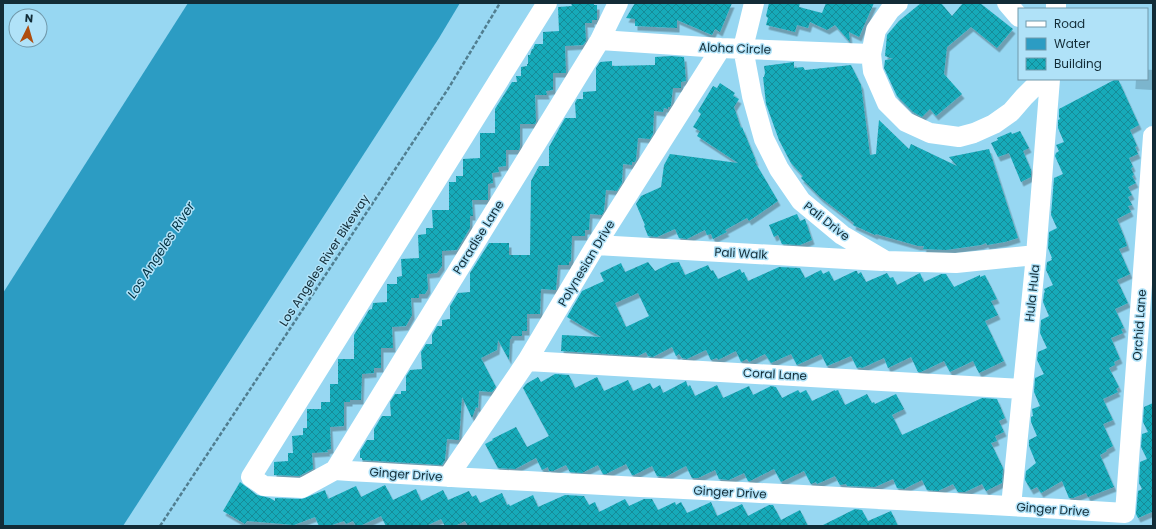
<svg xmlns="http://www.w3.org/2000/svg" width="1156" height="529" viewBox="0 0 1156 529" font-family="Poppins,sans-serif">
  <defs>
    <pattern id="building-cross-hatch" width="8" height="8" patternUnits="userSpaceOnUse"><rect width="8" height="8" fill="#18aab9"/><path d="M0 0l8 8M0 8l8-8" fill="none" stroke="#148b97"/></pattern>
    <filter id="shadow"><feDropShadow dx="2.5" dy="4.5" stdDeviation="0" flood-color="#0004"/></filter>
  </defs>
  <rect width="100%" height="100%" fill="#97d7f2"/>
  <!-- water -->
  <path fill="#2c9cc3" d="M188 3H460L439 38 123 526H3V293Z"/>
  <!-- building -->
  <path fill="url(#building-cross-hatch)" fill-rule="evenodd" filter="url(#shadow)" d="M571 3H594V5H597V20H592V23H585L586 41 583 45 565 46 566 73H553V90L546 91 547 95H535L536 122 535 124H520V147L519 150H506V166L498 167 499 172 492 173 493 183 488 184V200H472L473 216H470V228L457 250 442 251V266L437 273 427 274 428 289 425 294H419V298H411L412 315 406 326 392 327 393 348H381V368H374V373L362 374 361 400H350V402H344V426L330 427 331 449 327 450 328 452 312 453 313 469 299 476 274 475V462L288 461V453H293L292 436 303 435V428H307V409H321V402H330V384H338V359H354V335L369 310 372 309 373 303 387 302V284H397V277L402 276 401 259 419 258 418 235 426 234V228H433L432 210H449V182H456V176H463V159L480 158V133H495V109L512 82H517L516 76H521V67L527 66V64H528V55H530L532 49H533L535 44H543V32L559 31 558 7 572 6Z
    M635 3H732L720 32 715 29 712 35 677 20V28L635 26V19L626 18Z
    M769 3H800L799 7 822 13 826 3H874L859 37 849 32 850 42 835 25 827 30 810 22 808 28 797 25 795 32 766 25 768 18 766 16Z
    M921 3H941L952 16 963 3H980L1013 29 997 48 971 27 947 47 944 74 962 94 936 116 930 109 922 117 913 112 897 96 884 68 885 60 893 59 885 56 887 35 899 21Z
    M671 56 684 57 686 81 681 82V88H673L671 105 670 107H668V109L664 108 663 112 654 111 653 134 650 139 638 138 636 160 635 162H632V165L623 164 622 183 617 191 606 190 604 211 602 215 590 214 589 230H585V236H572L571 261 569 262V265H558L556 290 541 289 540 314H527V331H522V336H512L511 339H510L509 360 498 340 497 350 481 358 496 387 492 392 479 391 478 408 476 407 472 418 462 397 459 440 447 439 445 460 442 465 362 460V458H360V451L367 440H374V429L382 416H391L390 402 395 394H401V391H406V376L410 370 422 369 421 352 426 344H432V335L437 326H442V320L450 319V306L458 293 470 292V273L489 243H509V255H530L531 181 539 166H549V147L565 118H576L575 103 577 99H583V92L596 91V68L600 62 612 61V66L655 65V57Z
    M794 62V68L803 67 805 70 851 65 861 85 870 155 876 154 879 120 909 149 911 144 957 166 949 157 989 149 1018 238 1005 242 987 245 986 243 981 245 946 250 923 249 924 246H918L876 234 875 235 853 225 854 223 821 198 801 178 803 176 791 163 779 140 766 104 763 77H764L765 73 764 66Z
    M1116 79H1118L1139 125 1130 130 1137 146 1135 147 1138 154 1129 158 1133 167 1131 168 1134 175 1132 176 1136 183 1128 187 1132 195 1128 197 1132 205 1128 206 1131 212 1117 219 1125 239 1127 246 1119 249 1130 274 1117 280 1128 303 1115 309 1124 328 1121 329 1123 333 1111 338 1120 359 1114 362 1115 365 1109 368 1119 387 1116 389 1118 392 1103 399 1113 420 1103 424 1113 446 1106 450 1107 451 1100 455 1114 487 1088 497 1086 493 1073 498H1069L1062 481 1041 493 1037 487 1031 490 1025 480 1026 471 1036 463 1029 446V440L1037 436 1031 422V417L1033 416 1032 409 1040 406 1034 392 1035 378 1044 374 1037 360 1038 352 1047 348 1040 333 1041 320 1049 316 1043 302 1044 293 1045 292 1044 289 1053 285 1046 270 1047 262 1052 260 1051 258H1052L1048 248 1049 232 1057 228 1051 215 1054 178 1063 174 1055 156 1056 153 1059 151 1056 145 1064 142 1058 128V120L1060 119 1059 117V109Z
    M720 83 735 93 733 96 739 99 734 107 741 128 742 127 756 161 755 162 778 201 749 221 747 218 725 230 727 232 713 239 711 234 707 235 705 230 687 239 679 238 675 229 657 237 648 236 644 226 645 225 636 204 641 196 661 187 664 165 670 154 738 163 697 136 700 131 693 127 701 114 698 111 713 86 717 88Z
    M1020 131 1029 148 1023 151 1031 170V177L1021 182 1009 153 998 157 991 143 998 140 997 138 1011 132 1012 134Z
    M797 214 800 221 805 219 812 240 800 245 782 244 778 235 774 237 769 225Z
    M648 262 655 271 671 263 679 262 685 275 708 265 711 271 713 270 718 279 740 269 742 273 744 272 748 281 779 267 800 268 805 278 821 270 823 274 829 271 834 281 855 271H857L858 274 861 272 866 282 887 273 890 278 893 277 897 285 920 273 924 282 941 274H946L954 287 980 275V277L985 275 997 299 991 301 998 315 985 321 1004 361 979 373 973 361 950 372 944 361 921 372H918L911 357 888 368 884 358 862 368 860 367 857 368 851 356 827 366 821 354 797 365 791 354 771 363 765 354 749 362 747 359 741 362 736 351 718 360 717 358 711 360 706 350 687 359 682 358 679 354 676 356 672 347 653 357 648 356 646 352 638 356 561 351 562 335 601 337 567 317 582 291 604 281 600 273 621 263 625 272ZM638 293 649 316 626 327 615 303Z
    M555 374 569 375 575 388 597 377 604 391 628 380 633 391 650 383 653 389 660 385 663 393 686 381 688 387 690 385 695 396 717 385 723 398 749 386 753 395 771 386 776 387 782 398 798 390 800 393 806 390 812 401 835 390V391L838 390 845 405 867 394 872 403 874 402 875 404 896 394 904 409 892 415 902 435 982 398 997 399 1005 418 999 421 1004 432 995 436 997 441 991 443 1003 468 1002 483 986 491 982 484 965 492H958L953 484 938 491 927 490 922 480 904 489 897 488 893 479 875 487 847 486 846 484 840 485 835 476 817 484 816 482 811 484 804 471 781 482 774 469 750 481H748L744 473 729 480 719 479 715 470 698 478H692L686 466 665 477 657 476 652 466 634 475H632L626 464 606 474H603L598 465 582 473 570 472 566 465 553 471H549L548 467 542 470 536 458 515 469 498 468 485 444 493 440 492 439 516 427 527 447 549 436 523 388 526 384 538 377 541 382Z
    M1153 403V515L1152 512 1138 518 1136 514 1138 491 1142 489 1139 483 1140 462 1147 459 1141 447 1142 434 1148 432 1143 422 1144 407Z
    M240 482 257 495 270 498 275 501V498L302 499 325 490 328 499 356 486 361 497 385 485 393 500 416 489 421 501 443 490 448 500 469 491 472 497 476 495 480 503 502 493 507 505 509 504 510 506 533 495 538 507 565 495 584 496 589 505 595 502 599 512 625 499 629 506 644 499H652L658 510 675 502 676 505 681 502 687 513 711 502 717 516 742 504 748 516 769 505H773L781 520 800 510 808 526H468L465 521 455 526H445L441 519 426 526H386L381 516 360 526H356L353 521 346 524 344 521 329 526H319L315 517 294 525 247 521 245 524 223 511Z
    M855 509 862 510 868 521 891 511 898 526H821Z"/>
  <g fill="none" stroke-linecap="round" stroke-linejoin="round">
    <!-- minor-tunnel -->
    <path stroke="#7cb5cd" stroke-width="20" stroke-dasharray="20 10" stroke-linecap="butt" d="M1136 79 1153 80"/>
    <!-- path -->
    <path stroke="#517e90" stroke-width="2.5" stroke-dasharray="4 2" stroke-linecap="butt" d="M160 526 448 89 500 3"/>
    <!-- minor -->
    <path stroke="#fff" stroke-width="20" d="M547 3 251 477 264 486 302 488 335 470 600 40 618 3
      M754 3 743 48 752 96 764 139 779 169 801 201 842 235 886 261 956 263 1036 255
      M898 3 890 10 876 30 871 54 873 71 887 103 906 122 930 133 959 137 974 133 994 124 1011 112 1024 97 1042 79
      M1007 3 1019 17
      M1056 9V3
      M600 40 721 48 871 54
      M596 245 882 261
      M527 361 1022 389
      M335 470C598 487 862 496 1125 513L1153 136
      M448 477 527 361 596 245 721 48
      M1011 506 1036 255 1050 79"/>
  </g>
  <g text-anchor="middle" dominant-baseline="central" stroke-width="3" stroke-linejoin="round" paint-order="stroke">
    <!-- street labels -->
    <g font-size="12" fill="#122c37" stroke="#b0e2f8">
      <text transform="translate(735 48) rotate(2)">Aloha Circle</text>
      <text transform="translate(827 221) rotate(38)">Pali Drive</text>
      <text transform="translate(478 237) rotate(-58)">Paradise Lane</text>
      <text transform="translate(741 253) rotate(3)">Pali Walk</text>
      <text transform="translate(324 260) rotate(-57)">Los Angeles River Bikeway</text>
      <text transform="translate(586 263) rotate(-59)">Polynesian Drive</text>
      <text transform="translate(1032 293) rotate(-84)">Hula Hula</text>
      <text transform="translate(1139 325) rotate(-86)">Orchid Lane</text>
      <text transform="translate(775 374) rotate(3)">Coral Lane</text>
      <text transform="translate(406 474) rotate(4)">Ginger Drive</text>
      <text transform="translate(730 492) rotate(3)">Ginger Drive</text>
      <text transform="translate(1053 509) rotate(4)">Ginger Drive</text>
    </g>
    <!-- water labels -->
    <g font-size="13" font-style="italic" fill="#003040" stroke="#b0e2f8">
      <text transform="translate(161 250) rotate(-57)">Los Angeles River</text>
    </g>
  </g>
  <!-- border -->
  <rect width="1156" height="529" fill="none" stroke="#122c37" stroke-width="8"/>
  <!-- legend -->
  <rect x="1018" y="8" width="130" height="72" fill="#b0e2f8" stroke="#7199ab"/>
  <rect x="1026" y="21" width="20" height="6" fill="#ffffff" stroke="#7199ab"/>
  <text x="1054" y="28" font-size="12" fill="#122c37">Road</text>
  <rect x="1026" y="38" width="20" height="12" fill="#2c9cc3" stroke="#7199ab"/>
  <text x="1054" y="48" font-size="12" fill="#122c37">Water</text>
  <rect x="1026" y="58" width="20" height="12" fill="url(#building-cross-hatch)" stroke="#7199ab"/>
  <text x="1054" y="68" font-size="12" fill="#122c37">Building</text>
  <!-- north arrow -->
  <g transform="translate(28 28) rotate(5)"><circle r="19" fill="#b0e2f8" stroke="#7199ab"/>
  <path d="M0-3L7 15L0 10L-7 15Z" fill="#af4d0e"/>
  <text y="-6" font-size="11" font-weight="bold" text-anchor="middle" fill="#122c37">N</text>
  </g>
</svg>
